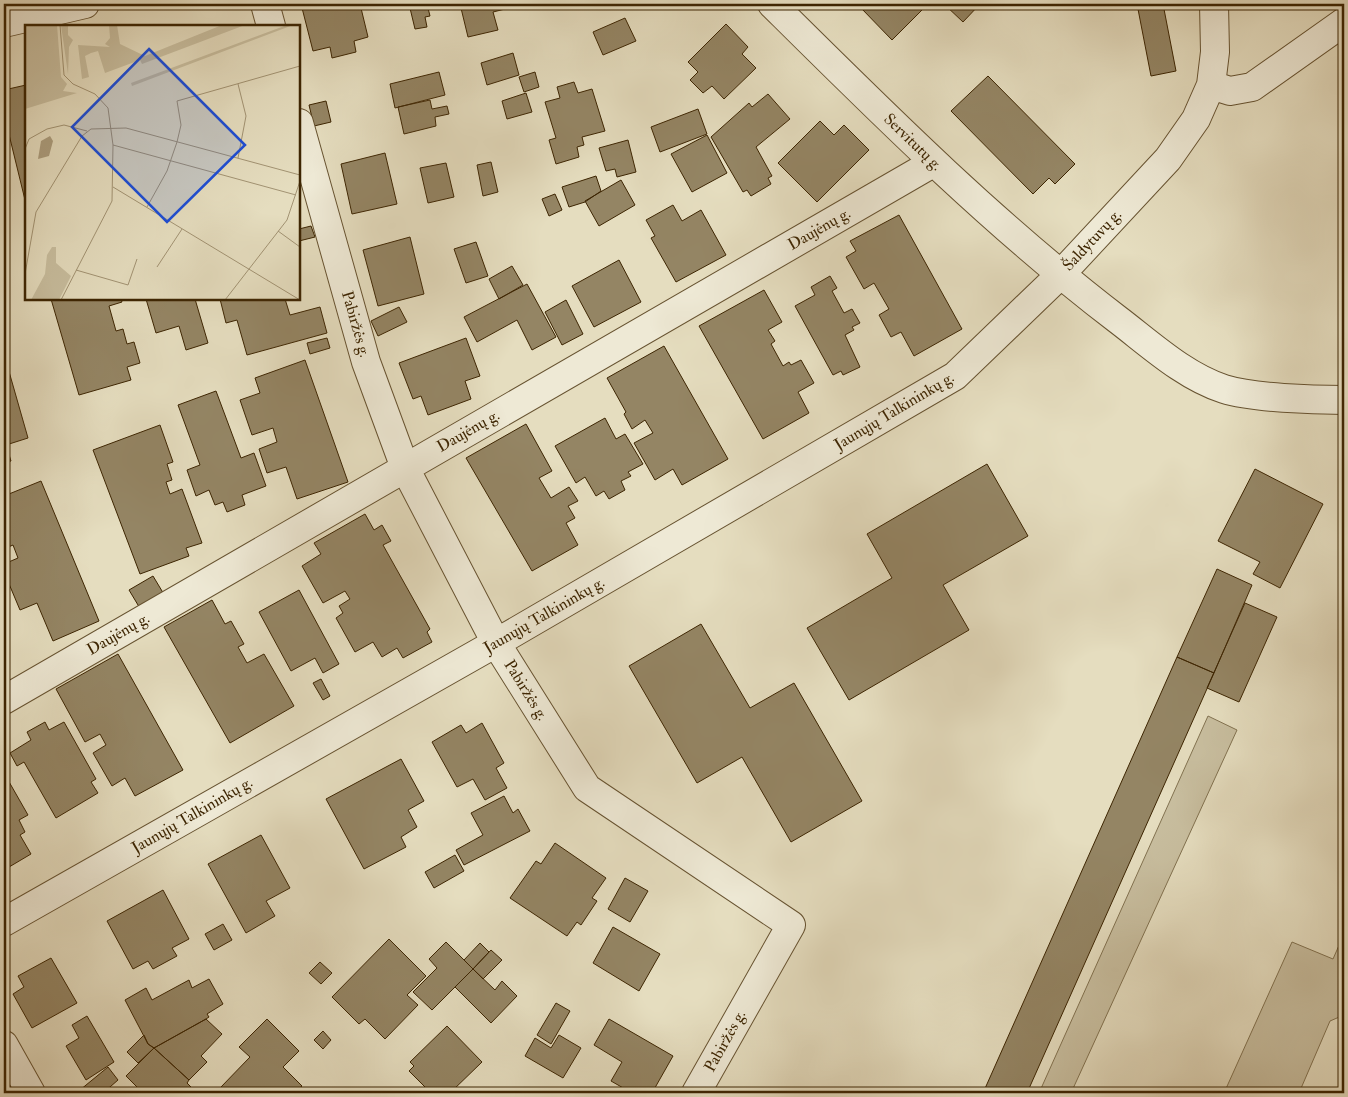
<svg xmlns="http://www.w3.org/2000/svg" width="1348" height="1097" viewBox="0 0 1348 1097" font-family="'IM FELL Double Pica',serif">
  <rect width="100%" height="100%" fill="#e5ddbf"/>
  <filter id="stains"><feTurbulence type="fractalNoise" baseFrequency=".004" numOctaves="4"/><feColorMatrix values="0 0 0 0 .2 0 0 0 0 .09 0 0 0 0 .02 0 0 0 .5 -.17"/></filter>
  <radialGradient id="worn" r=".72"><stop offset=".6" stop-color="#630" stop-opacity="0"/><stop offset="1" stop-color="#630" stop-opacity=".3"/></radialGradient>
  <!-- green -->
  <path fill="#c8be9f" stroke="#827250" d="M1208 716 1237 730 1071 1093H1039Z
    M1344 934V1015L1330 1021 1299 1093H1224L1292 942 1333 959Z"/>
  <!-- building -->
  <path fill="#948564" stroke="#3d2502" d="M301 4H360L368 37 354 41 356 52 332 58 330 47 313 51Z
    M409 4H427L430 16 425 17 427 27 415 29Z
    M460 4H520L521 5 493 12 498 30 468 37Z
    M866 4H928L892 40 861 8Z
    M944 4H980L963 22Z
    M1137 4H1163L1176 71 1151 76Z
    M625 18 636 41 603 55 593 32Z
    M726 24 748 47 742 54 756 68 724 99 712 86 703 93 690 80 698 72 688 62Z
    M513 53 519 75 487 85 481 63Z
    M439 72 445 95 395 108 390 84Z
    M535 72 539 87 524 92 519 77Z
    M988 76 1075 164 1055 184 1049 178 1033 194 951 111Z
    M574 82 578 93 592 89 605 131 582 137 584 145 577 147 579 157 556 164 549 140 556 138 545 102 560 98 557 87Z
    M26 85V204L4 114V90Z
    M526 93 532 112 507 119 502 101Z
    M768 94 790 119 756 147 772 176 768 178 771 184 751 196 747 190 743 192 711 137 749 103 752 107Z
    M430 100 432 109 447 106 449 114 435 117 436 126 404 134 398 107Z
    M326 101 331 122 314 126 309 105Z
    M698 109 707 134 660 152 651 127Z
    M820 121 834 135 844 125 869 150 817 202 778 163Z
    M707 135 727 173 692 192 671 154Z
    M628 140 636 172 617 177 615 169 606 171 599 148Z
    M385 153 397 204 352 214 341 164Z
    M491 162 498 192 483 196 477 165Z
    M446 163 454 197 428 203 420 168Z
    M596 176 601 191 585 202 569 207 562 187Z
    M621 180 635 205 599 226 585 201Z
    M555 194 562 210 549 216 542 199Z
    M673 205 682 221 701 210 726 255 676 282 651 238 655 236 646 220Z
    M899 215 962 329 914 356 901 332 891 337 879 315 889 309 874 283 864 289 846 257 856 251 850 241Z
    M311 226 315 237 299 241V229Z
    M410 237 424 294 378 306 363 250Z
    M476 242 488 276 466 283 454 249Z
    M619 260 641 302 594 327 572 286Z
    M512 266 523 285 499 299 489 279Z
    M830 276 837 288 832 291 844 313 852 309 860 323 852 327 854 330 845 335 860 367 843 375 841 371 833 375 795 306 815 295 811 287Z
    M527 284 556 337 532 350 517 320 477 342 464 317Z
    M764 290 782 322 768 330 775 341 771 344 783 366 789 362 791 365 801 360 814 383 798 392 809 413 763 439 699 326Z
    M51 299H121L122 302 109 306 116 331 123 329 127 344 134 342 140 363 127 367 131 380 79 395Z
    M146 299H195L208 343 186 350 179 326 156 333Z
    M220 299H285L290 315 320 307 327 333 247 355 237 320 226 323Z
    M566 300 583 334 562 345 545 312Z
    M399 307 407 322 378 336 371 321Z
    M327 338 330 348 310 354 307 343Z
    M466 338 480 376 465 381 471 399 428 415 421 396 413 399 399 363Z
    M664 346 728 459 682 485 673 469 655 480 634 443 653 433 645 420 632 429 624 414 626 412 607 378Z
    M4 354 28 438 6 445 11 461 4 463Z
    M305 360 348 482 297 499 286 467 267 473 259 449 277 442 273 428 252 435 240 400 260 393 255 378Z
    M216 391 241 458 254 453 266 486 242 495 245 505 227 512 223 502 215 505 209 490 196 496 187 470 200 465 178 405Z
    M605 418 616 439 625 434 643 464 628 472 631 476 621 481 625 490 609 499 604 491 596 496 585 477 576 483 555 446Z
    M526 424 552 471 539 478 551 498 569 487 578 501 568 506 575 518 566 523 578 545 532 571 466 458Z
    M160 425 173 462 167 464 172 480 166 482 170 494 182 489 202 543 186 548 189 556 140 574 93 450Z
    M987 464 1028 536 943 585 969 630 849 700 807 628 892 578 867 534Z
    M1255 469 1323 504 1280 588 1253 574 1260 562 1218 541Z
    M41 481 99 621 53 641 37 603 20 610 4 572V564L18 558 13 545 6 548 4 543V522L6 521 4 516V496Z
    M365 514 374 530 382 525 391 541 383 545 430 629 427 632 432 642 403 658 397 648 382 657 373 642 355 652 336 618 343 613 339 606 350 599 345 591 323 603 302 566 321 554 314 543Z
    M1217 569 1252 585 1214 673 1177 657Z
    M153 576 165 596 141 610 129 590Z
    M299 590 339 664 323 673 315 658 291 671 259 612Z
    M212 600 225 624 231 621 244 644 238 647 247 663 264 654 294 706 230 743 164 627Z
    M1245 603 1277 617 1239 702 1207 688Z
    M701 624 750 708 794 683 862 801 791 842 742 757 697 783 629 666Z
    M118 654 183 770 135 796 125 778 112 786 93 753 106 745 100 734 85 742 56 689Z
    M1177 657 1214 673 1027 1093H983Z
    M321 679 330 696 323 700 313 683Z
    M45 722 49 730 64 722 96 779 91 782 98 793 56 818 24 762 17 766 10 753 31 740 27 732Z
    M482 723 504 763 496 768 507 788 485 800 473 779 457 787 432 742 461 725 466 733Z
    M401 759 424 801 408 810 417 827 401 837 406 847 364 869 326 799Z
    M4 773 28 815 19 820 25 832 20 835 31 854 4 870Z
    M504 796 513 813 518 809 530 831 464 865 456 850 483 835 471 813Z
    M261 835 290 888 266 901 275 916 246 933 208 864Z
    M555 843 606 878 592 898 597 901 581 925 577 922 567 936 510 898 536 861 541 864Z
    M455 855 464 871 434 888 425 872Z
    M625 878 648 891 630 922 608 909Z
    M163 890 189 939 172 948 177 956 153 969 148 961 133 969 107 921Z
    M223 924 232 940 214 950 205 934Z
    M613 927 660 954 639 991 593 963Z
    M389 939 426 976 407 995 418 1005 385 1039 365 1019 359 1024 332 997Z
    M446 942 473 969 432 1010 413 992 437 968 429 959Z
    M480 943 489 952 473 969 464 960Z
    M491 950 502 960 483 979 473 969Z
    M51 958 77 1003 32 1028 13 994 24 987 18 976Z
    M320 962 332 973 321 984 309 973Z
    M473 969 495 990 502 981 517 996 491 1023 455 987Z
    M209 979 223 1004 207 1014 209 1017 206 1019 154 1048 148 1044 125 1000 146 988 152 1000 189 980 192 988Z
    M556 1003 570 1011 551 1044 537 1035Z
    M87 1016 114 1062 86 1080 66 1046 79 1038 72 1025Z
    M206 1019 222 1034 201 1056 207 1062 189 1080 154 1048Z
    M267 1019 299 1051 283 1067 302 1086 294 1093H227L221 1087 250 1057 239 1047Z
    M609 1019 673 1056 652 1093H632L611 1081 622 1062 594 1045Z
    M447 1026 482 1062 450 1093H431L409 1071 414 1066 410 1062Z
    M323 1031 331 1040 323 1049 314 1040Z
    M144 1035 148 1044 154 1048 138 1063 127 1052Z
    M559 1035 581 1048 563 1078 525 1056 535 1038 551 1048Z
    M154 1048 189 1080 187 1083 197 1093H152L148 1089 143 1093 126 1076Z
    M108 1067 118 1080 103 1093H83L80 1090Z"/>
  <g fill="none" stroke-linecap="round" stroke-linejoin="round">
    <defs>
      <path id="minor" d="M265 4 271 26
        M772 4C883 114 993 224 1117 319 1150 344 1184 376 1224 389 1253 398 1313 400 1344 400
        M4 23 85 4
        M1211 85 1230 91 1252 87 1344 22
        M299 123 366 362 405 468 496 643 587 788 791 925 696 1093
        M4 700 933 163
        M4 922 496 643 955 376 1060 275 1168 159 1196 119 1211 85 1215 52 1214 4
        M4 1045 31 1093"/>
    </defs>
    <!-- minor casing -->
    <use href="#minor" stroke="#675331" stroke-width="30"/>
    <!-- minor -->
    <use href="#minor" stroke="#eee9d5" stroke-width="28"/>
  </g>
  <g text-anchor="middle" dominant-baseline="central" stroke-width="4" stroke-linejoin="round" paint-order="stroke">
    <!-- street labels -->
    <g font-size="16" fill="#3d2502" stroke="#eee9d5">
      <text transform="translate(913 142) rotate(44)">Servitutų g.</text>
      <text transform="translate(819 229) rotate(-30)">Daujėnų g.</text>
      <text transform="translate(1092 240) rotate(-47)">Šaldytuvų g.</text>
      <text transform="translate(356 324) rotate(74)">Pabiržės g.</text>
      <text transform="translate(894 411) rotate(-31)">Jaunųjų Talkininkų g.</text>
      <text transform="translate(468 431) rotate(-30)">Daujėnų g.</text>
      <text transform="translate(544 615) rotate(-30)">Jaunųjų Talkininkų g.</text>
      <text transform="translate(118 634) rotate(-30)">Daujėnų g.</text>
      <text transform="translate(526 690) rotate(58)">Pabiržės g.</text>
      <text transform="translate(192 815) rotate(-30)">Jaunųjų Talkininkų g.</text>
      <text transform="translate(725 1041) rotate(-61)">Pabiržės g.</text>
    </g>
  </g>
  <!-- overview -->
  <g transform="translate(25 25)">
    <rect width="275" height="275" fill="#e5ddbf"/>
    <path d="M0 0H32L36 52 42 59 38 66 52 68 0 84ZM36 0H43V10L48 15 44 22 43 49ZM84 0H92L95 19 120 31 197 0H220L117 39 115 35 80 48 73 26 66 28 60 31 64 52 57 54 53 20 85 22 80 19 85 13ZM262 0H268L107 61 106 58ZM27 222H31V238L46 251 34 275H6L20 249 22 230Z" fill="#c8be9f"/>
    <path d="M25 111 28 116 24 131 13 134 16 116Z" fill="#ac9e7f"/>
    <path fill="none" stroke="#a29373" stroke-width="1" d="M35 0 39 50 48 59 70 69 83 83 88 120 87 176 36 275M213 59 221 91 213 133M88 120 271 170M0 124 4 114 22 104 39 100 62 106M88 162 275 275M122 182 142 146 152 117 156 100 152 76 275 41M253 206 275 222M132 242 157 204M51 245 103 260 112 234M0 249 11 187 57 111 66 104 101 103 275 150M200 275 262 195 275 156"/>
    <path fill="#1d4ed8" fill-opacity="0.15" stroke="#1d4ed8" stroke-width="2.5" d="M124 24 220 120 142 197 47 102Z"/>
    <rect width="275" height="275" fill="none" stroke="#3d2502" stroke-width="2.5"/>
  </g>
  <!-- margin -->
  <rect width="1348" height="1097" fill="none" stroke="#e5ddbf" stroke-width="20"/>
  <rect x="5" y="5" width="1338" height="1087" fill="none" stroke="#3d2502" stroke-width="2.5"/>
  <rect x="10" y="10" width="1328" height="1077" fill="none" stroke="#3d2502"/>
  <rect width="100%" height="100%" filter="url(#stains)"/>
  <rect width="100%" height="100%" fill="url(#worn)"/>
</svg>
